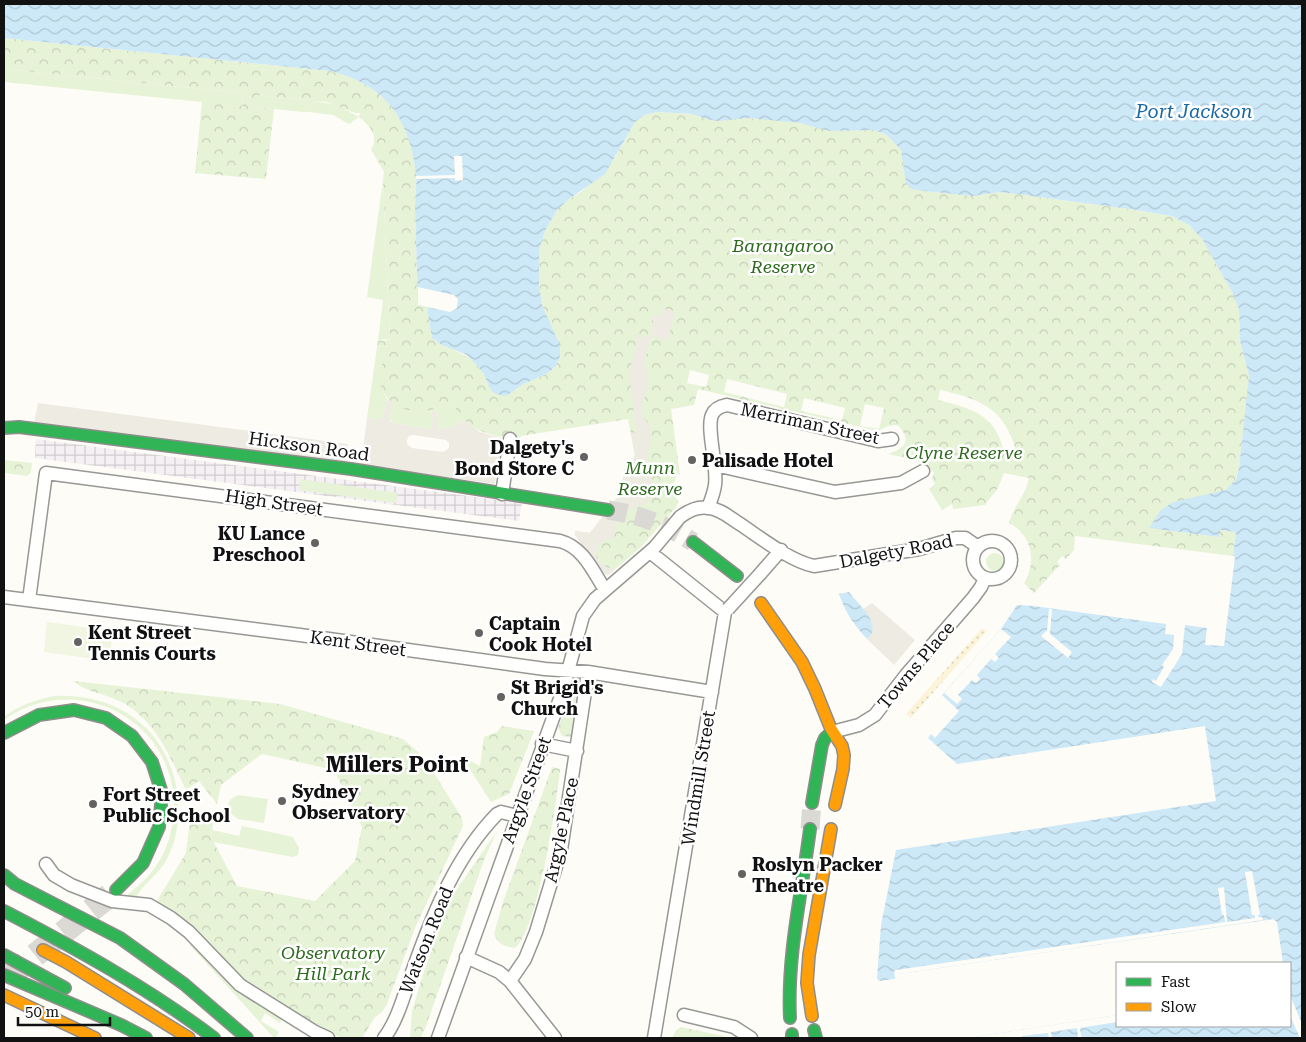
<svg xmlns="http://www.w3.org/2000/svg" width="1306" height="1042" viewBox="0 0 1306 1042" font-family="'Roboto Serif',serif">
  <defs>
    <pattern id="industrial-grid" width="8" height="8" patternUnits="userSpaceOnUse" patternTransform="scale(1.25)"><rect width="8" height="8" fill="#f5f0f3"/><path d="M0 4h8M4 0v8" fill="none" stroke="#d1cdcf"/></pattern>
    <pattern id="sand-dots" width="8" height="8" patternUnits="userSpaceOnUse" patternTransform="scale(1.25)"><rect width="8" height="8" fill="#fcf4d9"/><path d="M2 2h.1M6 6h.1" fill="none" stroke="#d7d0b9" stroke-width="1.8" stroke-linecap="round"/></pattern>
    <pattern id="park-crowns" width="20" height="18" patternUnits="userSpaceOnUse" patternTransform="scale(1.25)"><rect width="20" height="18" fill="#e7f3d7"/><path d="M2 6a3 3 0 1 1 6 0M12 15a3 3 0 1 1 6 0" fill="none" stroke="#c5cfb8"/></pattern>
    <pattern id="water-waves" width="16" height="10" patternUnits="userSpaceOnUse" patternTransform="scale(1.25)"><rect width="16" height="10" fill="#cde8f7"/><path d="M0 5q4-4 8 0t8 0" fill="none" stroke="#afc6d3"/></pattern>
  </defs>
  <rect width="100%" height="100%" fill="#fdfcf7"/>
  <!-- industrial -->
  <path fill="url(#industrial-grid)" d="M36 439 522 503 519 521 35 458Z"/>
  <!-- grass -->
  <path fill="#e7f3d7" d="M4 69 243 93 242 106 4 82Z
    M255 95 308 100 303 112 254 107Z
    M314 101 337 105 359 117 349 124 333 115 309 112Z
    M383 180 390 339 378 340 383 300 367 297Z
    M390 346 392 349C379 363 377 384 387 399L382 418 374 420 367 418 377 347Z
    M453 402 465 421 447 428 437 429V416L435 409Z
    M394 403 415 411 431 410 433 419 432 429 393 423C387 417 390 409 394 403Z
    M300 479 398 493 396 503 299 490Z
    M986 562a9 9 0 1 1 18 0a9 9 0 1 1-18 0Z
    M54 696C117 693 167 728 177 791 180 813 178 839 167 859 159 874 144 883 136 897L131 898 127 895C141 884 154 872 162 856 170 841 174 822 174 805 173 717 74 670 4 720V717C19 705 35 700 54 696Z
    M238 795 268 799 264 823 238 819 229 812C226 803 230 798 238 795Z
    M242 826 293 837 299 848 298 855 293 857 213 842 211 837 212 830 239 836Z
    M189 944 195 946 232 986 282 1019 280 1023 265 1013 261 1021 279 1032 276 1037 279 1038H274Z"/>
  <!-- sand -->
  <path fill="url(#sand-dots)" d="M982 628 987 631 911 718 906 714Z"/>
  <!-- park -->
  <path fill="url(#park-crowns)" fill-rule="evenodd" d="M4 38 330 71C386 85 410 118 416 174 417 186 415 197 415 209 416 241 417 273 418 304L427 306 432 338C457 356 480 352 490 389L506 396 522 385 548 373 556 366 560 346 542 305 539 285V250L545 231 557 210 569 199 582 191 613 161 635 122 644 115 658 112 692 114 706 119 748 118 781 120 816 126 829 131 874 130 887 135 895 142 901 150 903 160 924 191 972 196 1000 192 1130 209 1172 216 1189 225 1202 239 1210 253 1232 292 1239 309 1240 341 1249 376V385L1239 468C1237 477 1234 484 1226 490L1150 528 1218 537 1219 530 1236 532 1233 556 1075 536 1074 550 1066 559 1062 556 1057 562 1060 565 1034 593 1024 583C1037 563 1032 534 1009 523 1013 507 1026 495 1029 478L1004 473 998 488 985 505 953 509 952 504 942 510 929 489 935 484 932 479 934 472 916 460 888 454C905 448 913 440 897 425L888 426 878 431 698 389 694 405 671 409 680 475 677 474C672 489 672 489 678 502L677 506 641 547 608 575 603 573 575 535V531L590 533 620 494 625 468 635 456 628 419 521 436 520 440C493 436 464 432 453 402 442 408 428 412 415 411 381 408 368 374 392 349L389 346 377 347 378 340 384 341 390 339 383 180 384 172 371 149 374 144C376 131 368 125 359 117L360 113H355L327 102 314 101 309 112H303L307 100 255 95V107L274 109 266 179 195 173 202 101 242 106 243 93 4 69ZM690 370 709 375 706 387 687 383ZM727 379 787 394 784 407 724 392ZM940 390C978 398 1006 409 1016 451L1004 453C997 415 971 408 938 400ZM804 398 845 408 842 420 801 411ZM865 404 884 408 879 429 860 426Z
    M4 460 32 463 31 472 27 476 4 473Z
    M73 681 280 704 403 739 424 757 462 818 463 826 415 928 387 1004 382 1012 375 1017 362 1038H342L309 1024 249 986 159 905 158 899 186 853 190 820 214 818 211 837 237 886 315 901 355 861 362 827 334 770 262 754 221 785 217 804 199 781 186 790C171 759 157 723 125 704 109 694 87 693 73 681Z
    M573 688 579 697 572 735 570 737 562 736 558 728Z
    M502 726 534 731 509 794 491 802 465 762V759L469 760 480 766 484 737 497 732Z
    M552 767 560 769C557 801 538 930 515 948 505 947 498 944 494 934L503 902Z
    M497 831 484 860 425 1029 421 1038H410L412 1011 423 974 443 919 453 895Z
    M681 1027 723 1036 729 1038H672L676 1030Z"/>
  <!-- pitch -->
  <path fill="#f0f6e1" d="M47 622 113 631 109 661 44 652Z"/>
  <!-- plaza -->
  <path fill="#edebe2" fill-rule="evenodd" d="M662 308 675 311 668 341 651 337 645 360 649 383 647 393 641 405V412L652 430 647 461 654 486 653 494 648 502 626 512 616 525 614 539H606L598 546 596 555 600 563 608 568H616L608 575 601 571 575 535V531L590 533 620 494 625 468 635 456 631 433 636 432 629 373 637 339H635L636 334 649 337 653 322 652 316 660 314Z
    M387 399 394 403 390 415V421L393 423 431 429 433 419 431 410 435 409 437 416 438 429 447 428 465 421 480 432 502 438 495 484 361 465 367 418 374 420 382 418ZM413 435 446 440 449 443V448L443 452 412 448 407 444V440L409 436Z
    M38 403 348 444 345 465 34 424Z
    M872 603 915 640 894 665 867 639 869 637 872 623 863 609Z"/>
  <!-- water -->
  <path fill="url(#water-waves)" d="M4 4H1302V1038H968L1117 1015V1026H1290V963H1283L1277 922 1273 919 899 974 900 978 880 981 877 979 881 925 896 850 1216 801 1205 726 957 764 928 738 931 734 935 738 959 711 942 695 1001 629 1017 605 1033 606 1166 624 1165 634 1174 635 1173 649 1162 665 1164 667 1156 681 1153 679 1152 682 1161 687 1182 654 1185 625 1207 628 1205 645 1224 646 1235 557 1233 556 1236 532 1220 530 1219 537 1149 528 1161 510 1173 502 1226 490 1236 479 1239 468 1249 376 1240 341 1239 309 1232 292 1202 239 1189 225 1172 216 1130 209 1000 192 972 196 924 191 912 189 906 183 901 150 887 135 874 130 829 131 800 123 748 118 718 121 706 119 692 114 658 112 644 115 635 122 605 174 569 199 557 210 545 231 539 250V285L542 305 560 345V356L556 366 548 373 522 385 506 396 500 395 494 393 490 389 484 374 471 359 465 354 442 345 432 338 427 307 418 305C417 273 416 241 415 209 415 198 417 186 416 175 410 119 386 85 330 71L4 38Z
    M849 592C858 604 884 625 867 639 854 625 845 612 839 594Z"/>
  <!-- pier -->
  <path fill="#fdfcf7" d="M454 156H462L463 180 455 181V178L416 179V176L455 175Z
    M418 287 454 295 458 299 457 308 450 312 418 305Z
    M1049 609H1052L1050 634 1072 652 1068 658 1041 636 1046 631H1047Z
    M1001 629 1011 637 995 654 999 658 995 662 991 659 977 675 980 679 976 683 972 680 958 695 962 699 957 704 944 693Z
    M1252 871 1260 914 1258 915V917H1262L1263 920 899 974 900 978 895 979 894 971 896 970 1225 922 1224 915H1222L1218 888 1224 887 1227 922 1255 918V915H1252L1245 872Z
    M1290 995 1302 1024V1037L1300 1038 1290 1016Z
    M1117 1015V1022L1080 1028 1081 1036 1083 1038H1076L1078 1036 1077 1028 1051 1032 1052 1038H1049L1048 1033 1022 1036V1038L1019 1037 968 1038Z"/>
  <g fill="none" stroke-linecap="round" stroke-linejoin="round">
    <!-- secondary-tunnel -->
    <path stroke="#dad9d4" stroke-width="19" stroke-dasharray="19 9" stroke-linecap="butt" d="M608 510C641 515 665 524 693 542
      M810 829 812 803"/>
    <!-- highway-tunnel -->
    <path stroke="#dad9d4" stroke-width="24" stroke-dasharray="24 12" stroke-linecap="butt" d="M7 978 116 890"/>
    <defs>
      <path id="street" d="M715 465 835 492 901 483 923 471
        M502 494 510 439
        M708 508C711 500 714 493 715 485 718 466 706 429 712 415 715 408 721 406 727 405L878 441 892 439
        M680 517C688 511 698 506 709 508 721 509 730 518 740 524 761 538 790 561 814 566L919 549 956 538H965L978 547
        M973 560a19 19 0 1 1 38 0a19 19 0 1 1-38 0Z
        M650 552 725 612
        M760 574 781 550
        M4 597 300 635 545 669 588 672 712 692
        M29 600 46 473 560 541C583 547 593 571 605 590
        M832 732 859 725 875 715 906 675 973 598 981 587 985 578
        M542 744 577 751
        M46 864 54 875 71 885 112 901 149 905 171 918 189 932 240 985 315 1032 328 1038
        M466 957 499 972 510 981 555 1038
        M510 981 525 959 536 932 561 850 588 672
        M684 1015 734 1027 751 1038
        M384 1038C399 1019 406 987 415 964 434 911 457 855 497 814L501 812 517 816
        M438 1038 562 693 583 616 595 599 654 548
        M654 1038 725 612"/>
      <path id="fast" d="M4 428 19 427 351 469 608 510
        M693 542 737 576
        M4 733 39 715 74 710 106 718 132 736 152 762 162 793 159 827 143 863 116 890
        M812 803 822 745 825 738 832 732
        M4 875 15 884 120 938 184 984 247 1038
        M4 911C77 949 148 988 214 1038
        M4 955 65 988
        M4 975 121 1025 146 1038
        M790 1018C787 954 802 892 810 829
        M814 1030 816 1038
        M792 1034V1038"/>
      <path id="slow" d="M761 603 802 662 815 689 831 729 842 746 844 755 843 769 835 805
        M43 950 66 962 189 1038
        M4 995 95 1038
        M812 1016 807 983 809 955 831 829"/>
    </defs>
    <!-- street casing -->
    <use href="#street" stroke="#979795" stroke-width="15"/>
    <!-- fast casing -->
    <use href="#fast" stroke="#8e8d8b" stroke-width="14"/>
    <!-- slow casing -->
    <use href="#slow" stroke="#8e8d8b" stroke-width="14"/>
    <!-- street -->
    <use href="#street" stroke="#fffffe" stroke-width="12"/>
    <!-- fast -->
    <use href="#fast" stroke="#30b455" stroke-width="11"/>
    <!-- slow -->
    <use href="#slow" stroke="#ff9f0a" stroke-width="11"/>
    <defs>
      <path id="street-bridge" d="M654 548 680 517
        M728 609 760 574"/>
    </defs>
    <!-- street-bridge casing -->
    <use href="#street-bridge" stroke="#979795" stroke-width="15" stroke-linecap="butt"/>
    <!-- street-bridge -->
    <use href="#street-bridge" stroke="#fffffe" stroke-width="12"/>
  </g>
  <!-- markers -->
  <g fill="#646362" stroke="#fff" stroke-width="2">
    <circle cx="584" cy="457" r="5"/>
    <circle cx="692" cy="460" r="5"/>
    <circle cx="315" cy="543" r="5"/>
    <circle cx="479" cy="633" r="5"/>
    <circle cx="78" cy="642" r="5"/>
    <circle cx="501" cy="697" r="5"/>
    <circle cx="282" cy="801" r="5"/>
    <circle cx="93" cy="804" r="5"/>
    <circle cx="742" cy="874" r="5"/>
  </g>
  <g text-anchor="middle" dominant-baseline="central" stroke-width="5" stroke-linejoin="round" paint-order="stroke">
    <!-- park labels -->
    <g font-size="18" font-style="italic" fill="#2f6b1f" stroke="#fff">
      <text x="783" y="245">Barangaroo<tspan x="783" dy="21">Reserve</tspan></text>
      <text x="964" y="452">Clyne Reserve</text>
      <text x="650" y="467">Munn<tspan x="650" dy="21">Reserve</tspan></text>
      <text x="333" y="952">Observatory<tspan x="333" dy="21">Hill Park</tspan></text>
    </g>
    <!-- street labels -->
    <g font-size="18" fill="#111" stroke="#fff">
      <text transform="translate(810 423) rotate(12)">Merriman Street</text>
      <text transform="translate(309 446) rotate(8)">Hickson Road</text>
      <text transform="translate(274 502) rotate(8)">High Street</text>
      <text transform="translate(896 551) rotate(-11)">Dalgety Road</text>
      <text transform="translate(358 643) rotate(8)">Kent Street</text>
      <text transform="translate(916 665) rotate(-50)">Towns Place</text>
      <text transform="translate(698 778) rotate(-81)">Windmill Street</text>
      <text transform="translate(526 790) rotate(-70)">Argyle Street</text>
      <text transform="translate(561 830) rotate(-78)">Argyle Place</text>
      <text transform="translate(426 940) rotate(-68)">Watson Road</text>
    </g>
    <!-- poi labels -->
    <g font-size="18" font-weight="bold" fill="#111" stroke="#fff" text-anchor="start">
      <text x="574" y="447" text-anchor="end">Dalgety's<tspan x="574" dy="21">Bond Store C</tspan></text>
      <text x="702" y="460">Palisade Hotel</text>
      <text x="305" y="533" text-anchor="end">KU Lance<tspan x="305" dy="21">Preschool</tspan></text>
      <text x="489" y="623">Captain<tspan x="489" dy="21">Cook Hotel</tspan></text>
      <text x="88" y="632">Kent Street<tspan x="88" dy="21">Tennis Courts</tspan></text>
      <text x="511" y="687">St Brigid's<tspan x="511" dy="21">Church</tspan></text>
      <text x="292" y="791">Sydney<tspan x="292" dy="21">Observatory</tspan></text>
      <text x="103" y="794">Fort Street<tspan x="103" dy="21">Public School</tspan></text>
      <text x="752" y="864">Roslyn Packer<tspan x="752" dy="21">Theatre</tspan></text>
    </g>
    <!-- water labels -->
    <g font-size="19" font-style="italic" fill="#1768a6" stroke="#fff">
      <text x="1194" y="111">Port Jackson</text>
    </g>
    <!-- district labels -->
    <g font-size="22" font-weight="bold" fill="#111" stroke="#fff">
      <text x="397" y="764">Millers Point</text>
    </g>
  </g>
  <!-- border -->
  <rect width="1306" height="1042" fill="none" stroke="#111111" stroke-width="10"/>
  <!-- legend -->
  <rect x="1116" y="962" width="175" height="65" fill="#ffffff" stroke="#a0a0a0"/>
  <rect x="1126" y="978" width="25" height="8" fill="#30b455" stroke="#a0a0a0"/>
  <text x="1161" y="987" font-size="15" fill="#111111">Fast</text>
  <rect x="1126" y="1003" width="25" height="8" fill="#ff9f0a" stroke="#a0a0a0"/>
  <text x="1161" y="1012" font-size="15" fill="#111111">Slow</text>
  <!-- scale -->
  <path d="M18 1017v8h92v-8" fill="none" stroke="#111111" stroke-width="2.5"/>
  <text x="25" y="1017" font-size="15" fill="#111111" stroke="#ffffff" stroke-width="4" paint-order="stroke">50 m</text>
</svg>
